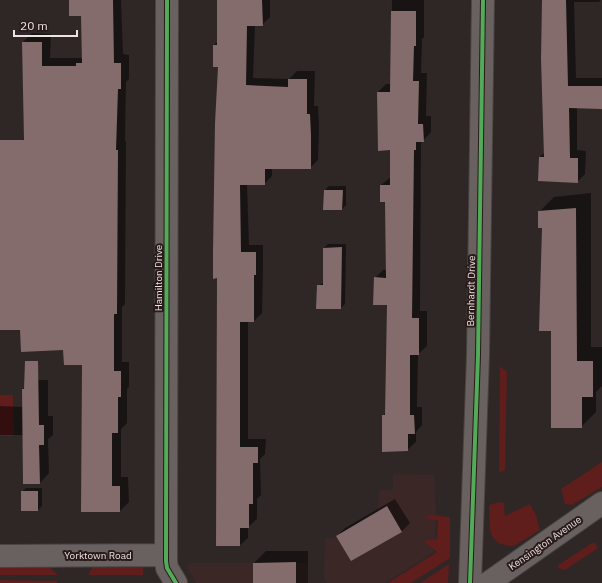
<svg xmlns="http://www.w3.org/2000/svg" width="602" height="583" viewBox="0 0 602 583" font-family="'IBM Plex Sans',sans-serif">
  <rect width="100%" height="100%" fill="#2e2726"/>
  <!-- built -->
  <path fill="#3b2826" d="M393 474 434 475 436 513 434 552 385 583H328L324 579 325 538H336L378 513 379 490H393Z
    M192 563H308V583H196L186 566Z"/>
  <!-- green -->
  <path fill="#5f1d1c" d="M500 366 507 372 505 470 499 473Z
    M0 395H13L14 436H0Z
    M602 462V487L572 505 565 504 561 489Z
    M499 502 504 503 505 516 530 504 536 515 540 530 514 546C486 546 490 527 489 505Z
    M431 515 450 517V558L411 583H388L437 552 426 543 425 541 437 539 438 521 423 517Z
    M594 542 598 548 565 570 558 568V565Z
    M449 564 448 583H420Z
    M93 566H143V575H88Z
    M0 567H49L58 575H0Z
    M0 580 57 581V583H0Z"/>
  <!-- shadow -->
  <path fill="#0007" d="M70 0H121L123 54 129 55V79L126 82 125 141H126L125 304 122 307V362H129V387L127 389V423L121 429V477H128L129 502 120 511H82L83 364 64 349 21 329H0V147L22 141 25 138 23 42 32 33 51 34 50 58H82V15Z
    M219 0H270V17L262 25H255L253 78 289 79 297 71H315L314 106H318L319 127 318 160 310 168H272V176L264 184H247L249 245H263V266L262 313 254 321H248V439H266L265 454 260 459 261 495 257 499V519L248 527V538L240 545 219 66 214 45 218 41Z
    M392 0H424V37L422 39 421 73H427L426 116H431V132L421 143 420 311H427V346L418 354 417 407H422V425L416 432V442L407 450 383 416 386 412 388 304 375 278 383 270H387L386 201 381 185 391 177V149L378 92 386 84H391Z
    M543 0H601L599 2H574L576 78H602V108L577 107V150L586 151 585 174 577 182 540 157 544 153Z
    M329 186H346V205L342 209 325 190Z
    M591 193V347H602V386L596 392V412L581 427 552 330 543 227 539 212 554 197Z
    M328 244H346L345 304 341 308 318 286 324 282V248Z
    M32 380H48V416H53V435L48 439 49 473 40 483 23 435H0V406L23 407V389Z
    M26 488H42V506L38 510 22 492Z
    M395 499 410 523 401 532 337 536 345 528Z
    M266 551H308V583H254V563Z"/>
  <!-- building -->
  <path fill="#836c6b" d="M69 0H113L114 63H121V89H118L116 150H118L117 314H114V371H121V397H118V433H112V486H120V512H81L82 365H64L63 350 21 352 20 330H0V140H24L22 42H42V66H76V63H82L81 16H69Z
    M217 0H262L263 26H247L246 85 288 87V79H307V114H310L311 135V169H265V185H240L241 252H256V275H254V322H240V447H258V463H253V504H249V528H240V546H216L217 278 213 279V252L215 123 218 67H213V45H217Z
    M542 0H566L568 86H602V109L569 108 570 158H578V183L538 181 539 157H544L541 59Z
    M391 11H416V46H414L413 81H419L418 124H423L424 142H416V150H414L412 318H419V355H410V415H414L415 434H408V451L382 452V415H385L387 305H373L374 277 386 278 385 202H380V185H390V150L378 151 377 92H390Z
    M324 190H343L342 210H323Z
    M576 208 577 361H593V397H582V428H551V331H539L542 228H538V211Z
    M342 247 341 309H316L317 285H323V248Z
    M25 361H38L39 425H44V445H39L40 484H23L22 389H24Z
    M21 491H38V511H21Z
    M387 506 402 532 351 561 336 536Z
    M296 562V583H253V563Z"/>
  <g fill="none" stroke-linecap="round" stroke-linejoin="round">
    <defs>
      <path id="minor" d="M167 0 166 561 167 568 176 583
        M0 556 166 555
        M470 583 478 355 483 0
        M488 583 602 503"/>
    </defs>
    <!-- minor casing -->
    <use href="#minor" stroke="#494342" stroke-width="24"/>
    <!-- minor -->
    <use href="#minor" stroke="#686160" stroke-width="22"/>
    <defs>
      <path id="cycleway" d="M167 0 166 561 167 568 176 583
        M470 583 478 355 483 0"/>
    </defs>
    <!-- cycleway casing -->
    <use href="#cycleway" stroke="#281b19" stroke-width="6"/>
    <!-- cycleway -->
    <use href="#cycleway" stroke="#51ab58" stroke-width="4"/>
  </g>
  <g text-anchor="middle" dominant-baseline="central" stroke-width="4" stroke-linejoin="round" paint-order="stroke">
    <!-- street labels -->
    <g font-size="10" fill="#ede3e1" stroke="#281b19">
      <text transform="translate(158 278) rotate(-90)">Hamilton Drive</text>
      <text transform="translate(471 291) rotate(-89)">Bernhardt Drive</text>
      <text transform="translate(545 543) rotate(-35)">Kensington Avenue</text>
      <text x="98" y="555">Yorktown Road</text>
    </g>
  </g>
  <!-- scale -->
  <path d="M14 30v6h63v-6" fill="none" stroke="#ede3e1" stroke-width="2"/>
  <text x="20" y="30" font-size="12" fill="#ede3e1" stroke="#281b19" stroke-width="3" paint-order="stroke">20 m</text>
</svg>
